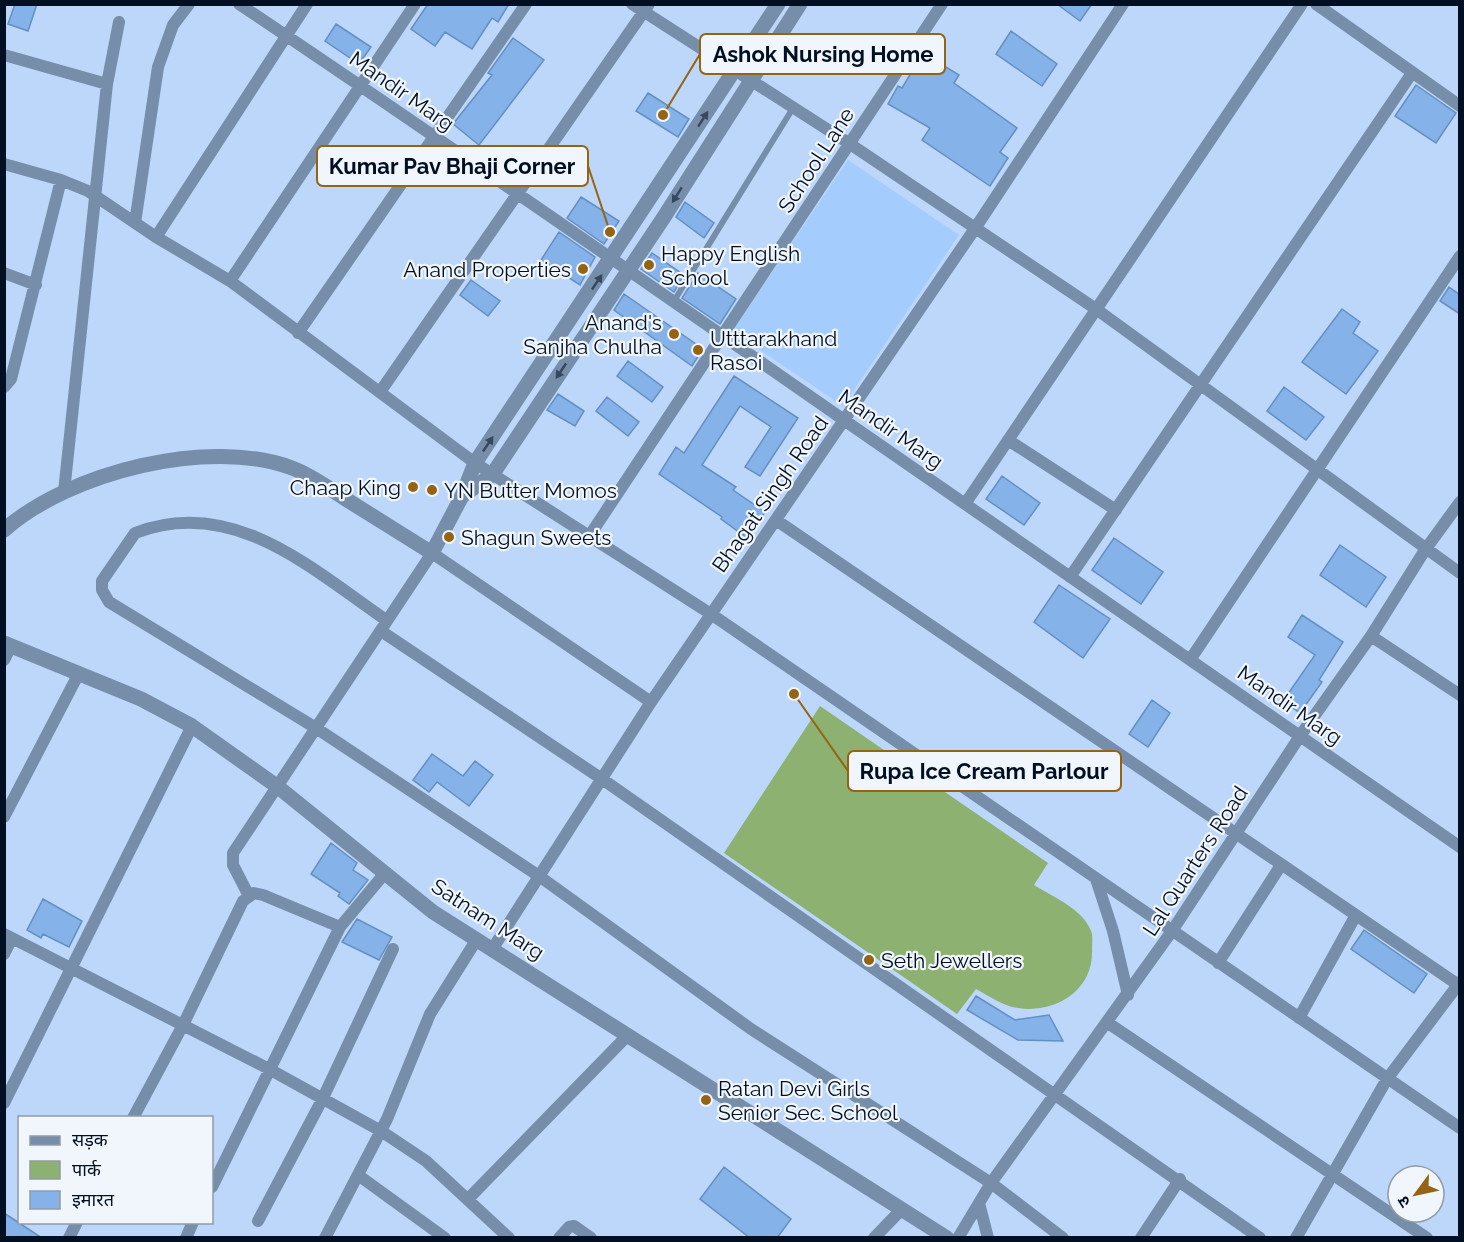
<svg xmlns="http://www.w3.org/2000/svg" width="1464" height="1242" viewBox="0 0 1464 1242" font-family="Raleway,'Noto Sans Devanagari',sans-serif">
  <rect width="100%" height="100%" fill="#bcd7f9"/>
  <!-- built -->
  <path fill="#a4cdfd" d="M848 160 959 235 843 406 732 331Z"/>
  <!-- green -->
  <path fill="#8cb171" d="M820 706 1048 863 1034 885C1053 897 1083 909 1091 931 1093 935 1092 944 1092 949 1094 990 1056 1014 1018 1008 1003 1006 989 996 976 989L957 1014 724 853Z"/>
  <!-- building -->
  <path fill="#85b2e8" stroke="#638fc2" stroke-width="1.5" d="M15 4H37L28 31 8 24Z
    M428 4H509L498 22 492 18 472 49 445 32 435 46 411 29Z
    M1057 4H1092L1080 21Z
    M336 24 371 47 359 64 325 41Z
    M1011 31 1057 64 1042 86 996 54Z
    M513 38 544 60 479 145 453 124 492 75 488 73Z
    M923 53 959 75 954 83 1017 128 1000 152 1008 158 990 186 922 140 930 128 888 104 898 86 902 88Z
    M1416 85 1456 113 1436 143 1395 116Z
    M648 93 689 119 678 137 636 111Z
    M581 197 619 221 604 244 567 218Z
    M685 202 714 223 704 238 676 217Z
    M559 232 595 257 580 285 541 260Z
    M652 253 684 275 674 292 641 269Z
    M698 273 736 299 720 324 682 298Z
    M471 280 500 301 488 316 460 295Z
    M1449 287 1460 295V314L1440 301Z
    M624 294 703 349 692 366 614 310Z
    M1342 309 1360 322 1353 333 1378 351 1346 394 1302 362Z
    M628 361 663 387 652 402 617 376Z
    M734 376 798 418 760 476 745 467 771 427 740 406 702 465 736 487 733 490 765 512 747 538 721 519 722 517 659 474 676 447 684 453Z
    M1284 387 1324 417 1306 440 1267 411Z
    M558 394 584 411 575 426 547 410Z
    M607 397 639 422 628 436 596 411Z
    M1002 476 1040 503 1024 525 986 499Z
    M1114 538 1163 572 1141 604 1092 570Z
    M1340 545 1386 577 1366 607 1320 575Z
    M1059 585 1110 619 1083 658 1034 622Z
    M1302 615 1343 642 1319 680 1322 682 1300 713 1283 701 1315 655 1288 637Z
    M1152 700 1170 713 1148 747 1129 734Z
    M432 754 463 776 475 761 493 775 469 806 437 782 429 792 413 780Z
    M331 843 357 863 353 870 368 880 349 904 338 896 340 893 311 874Z
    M43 899 82 921 69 947 43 934 41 938 27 930Z
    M357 919 392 937 379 960 342 942Z
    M1364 930 1427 974 1414 993 1351 949Z
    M976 996 1015 1020 1049 1015 1063 1041 1018 1040 967 1010Z
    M724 1167 791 1219 777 1238H750L700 1199Z
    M4 1213 42 1238H4Z"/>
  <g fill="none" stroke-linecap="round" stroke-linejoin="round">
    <!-- service -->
    <path stroke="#768eaa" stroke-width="6" d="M674 301 793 108"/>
    <!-- minor -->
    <path stroke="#768eaa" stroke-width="12" d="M239 4C441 139 641 279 841 418 1047 561 1253 704 1460 847
      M632 4 850 144 1096 309 1460 573
      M1316 4 1460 106
      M4 55 107 84
      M4 164 61 180 88 191 156 237 230 281 475 463 711 614 1460 1128
      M135 223 158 67 173 25 189 4
      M156 237 307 4
      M4 273 36 285
      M230 281 415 4
      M298 333 526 4
      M4 387 11 379 61 180
      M380 392 649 4
      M1008 440 1116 510
      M64 492 107 84 119 22
      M965 504 1302 4
      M776 520 1460 986
      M590 535 942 4
      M1070 577 1412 73
      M386 620C312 569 232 495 135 533L102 581V590L109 602 316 728 539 876 751 1029 991 1183 1063 1238
      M381 631 602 779 1260 1238
      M1371 636 1460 695
      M4 660 11 646
      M1190 660 1460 256
      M4 817 78 675
      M1096 879 1113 931 1128 995
      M249 896 233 865V853L432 553 651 702
      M4 934 269 1069 381 1131 426 1161 509 1238
      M493 948 651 702 974 230 1123 4
      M4 954 12 938
      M1218 963 1281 865
      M1299 1018 1356 915
      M1108 1023 1427 1238
      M4 1103 192 726
      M133 1118 183 1025 243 901 254 893 263 895 340 927
      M358 1175 445 1238
      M212 1187 340 927 385 873
      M469 1198 628 1035
      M979 1203 988 1238
      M258 1221 323 1098 393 949
      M69 1238 77 1222
      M186 1238 193 1222
      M325 1238 387 1119 430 1014 477 939
      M559 1238 569 1227 574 1226 591 1238
      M874 1238 901 1210
      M958 1238 991 1183 1172 931 1300 736 1371 636 1425 550 1460 502
      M1141 1238 1180 1179
      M1296 1238 1387 1079 1460 982"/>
    <!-- tertiary -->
    <path stroke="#768eaa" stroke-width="15" d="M462 496 492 475 664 217 800 4
      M4 530C70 472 209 437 292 468 311 475 327 487 344 498 373 516 403 535 432 553L462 496 475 463 778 4
      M4 643 141 699 192 726 278 787 433 912 947 1238"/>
  </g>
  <!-- one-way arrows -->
  <defs><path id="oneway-solid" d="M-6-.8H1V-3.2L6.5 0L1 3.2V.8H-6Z" transform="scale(1.5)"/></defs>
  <g fill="#36485f">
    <use href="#oneway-solid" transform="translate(703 119) rotate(-57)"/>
    <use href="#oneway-solid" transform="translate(677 195) rotate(122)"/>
    <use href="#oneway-solid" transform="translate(597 282) rotate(-56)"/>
    <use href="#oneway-solid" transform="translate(561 371) rotate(124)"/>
    <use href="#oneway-solid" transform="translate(488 444) rotate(-56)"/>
  </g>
  <!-- markers -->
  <g fill="#946314" stroke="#f1f6fc" stroke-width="2">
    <circle cx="649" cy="265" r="6"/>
    <circle cx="583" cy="269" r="6"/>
    <circle cx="674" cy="334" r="6"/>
    <circle cx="698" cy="350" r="6"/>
    <circle cx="413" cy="487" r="6"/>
    <circle cx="432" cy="490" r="6"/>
    <circle cx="449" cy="537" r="6"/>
    <circle cx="869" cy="960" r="6"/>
    <circle cx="706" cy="1100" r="6"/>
  </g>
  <g text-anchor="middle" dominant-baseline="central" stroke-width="4.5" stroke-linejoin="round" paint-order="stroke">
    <!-- street labels -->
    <g font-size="21" fill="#010f22" stroke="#f1f6fc">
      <text transform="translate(402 91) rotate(35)">Mandir Marg</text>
      <text transform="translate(816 160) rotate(-57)">School Lane</text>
      <text transform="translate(891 429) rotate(35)">Mandir Marg</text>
      <text transform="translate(770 494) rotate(-55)">Bhagat Singh Road</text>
      <text transform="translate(1290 705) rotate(35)">Mandir Marg</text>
      <text transform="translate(1195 861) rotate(-57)">Lal Quarters Road</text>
      <text transform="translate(488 919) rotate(33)">Satnam Marg</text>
    </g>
    <!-- poi labels -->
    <g font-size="21" fill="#010f22" stroke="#f1f6fc" text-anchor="start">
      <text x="661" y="253">Happy English<tspan x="661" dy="24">School</tspan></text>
      <text x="571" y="269" text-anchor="end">Anand Properties</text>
      <text x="662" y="322" text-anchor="end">Anand's<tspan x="662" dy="24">Sanjha Chulha</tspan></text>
      <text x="710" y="338">Utttarakhand<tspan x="710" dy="24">Rasoi</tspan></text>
      <text x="401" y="487" text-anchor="end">Chaap King</text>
      <text x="444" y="490">YN Butter Momos</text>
      <text x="461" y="537">Shagun Sweets</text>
      <text x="881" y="960">Seth Jewellers</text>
      <text x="718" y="1088">Ratan Devi Girls<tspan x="718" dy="24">Senior Sec. School</tspan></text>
    </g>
  </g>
  <!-- callouts -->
  <path fill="none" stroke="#946314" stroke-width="2" d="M663 115L700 54M610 232L588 166M794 694L848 771"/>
  <g fill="#946314" stroke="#f1f6fc" stroke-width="2">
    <circle cx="663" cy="115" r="6"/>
    <circle cx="610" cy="232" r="6"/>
    <circle cx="794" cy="694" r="6"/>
  </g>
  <g fill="#f1f6fc" stroke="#946314" stroke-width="2">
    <rect x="700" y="34" width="245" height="40" rx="6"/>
    <rect x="317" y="146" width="271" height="40" rx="6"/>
    <rect x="848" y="751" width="273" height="40" rx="6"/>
  </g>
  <g font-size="22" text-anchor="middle" font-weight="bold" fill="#010f22">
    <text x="823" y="62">Ashok Nursing Home</text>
    <text x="452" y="174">Kumar Pav Bhaji Corner</text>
    <text x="984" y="779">Rupa Ice Cream Parlour</text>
  </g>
  <!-- border -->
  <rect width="1464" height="1242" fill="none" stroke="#010f22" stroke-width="12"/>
  <!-- legend -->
  <rect x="18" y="1116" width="195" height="108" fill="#f1f6fc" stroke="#919aa5" stroke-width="1.5"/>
  <rect x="30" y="1136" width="30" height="9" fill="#768eaa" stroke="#919aa5" stroke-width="1.5"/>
  <text x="72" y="1146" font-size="18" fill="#010f22">सड़क</text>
  <rect x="30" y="1161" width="30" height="18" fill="#8cb171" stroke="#919aa5" stroke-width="1.5"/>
  <text x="72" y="1176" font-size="18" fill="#010f22">पार्क</text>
  <rect x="30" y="1191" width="30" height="18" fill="#85b2e8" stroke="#919aa5" stroke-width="1.5"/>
  <text x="72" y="1206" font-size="18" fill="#010f22">इमारत</text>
  <!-- north arrow -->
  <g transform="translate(1416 1194) rotate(237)"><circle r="28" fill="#f1f6fc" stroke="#919aa5" stroke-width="1.5"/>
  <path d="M0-4.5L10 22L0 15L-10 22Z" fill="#946314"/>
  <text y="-9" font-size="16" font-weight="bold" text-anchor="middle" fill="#010f22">उ</text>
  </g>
</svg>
